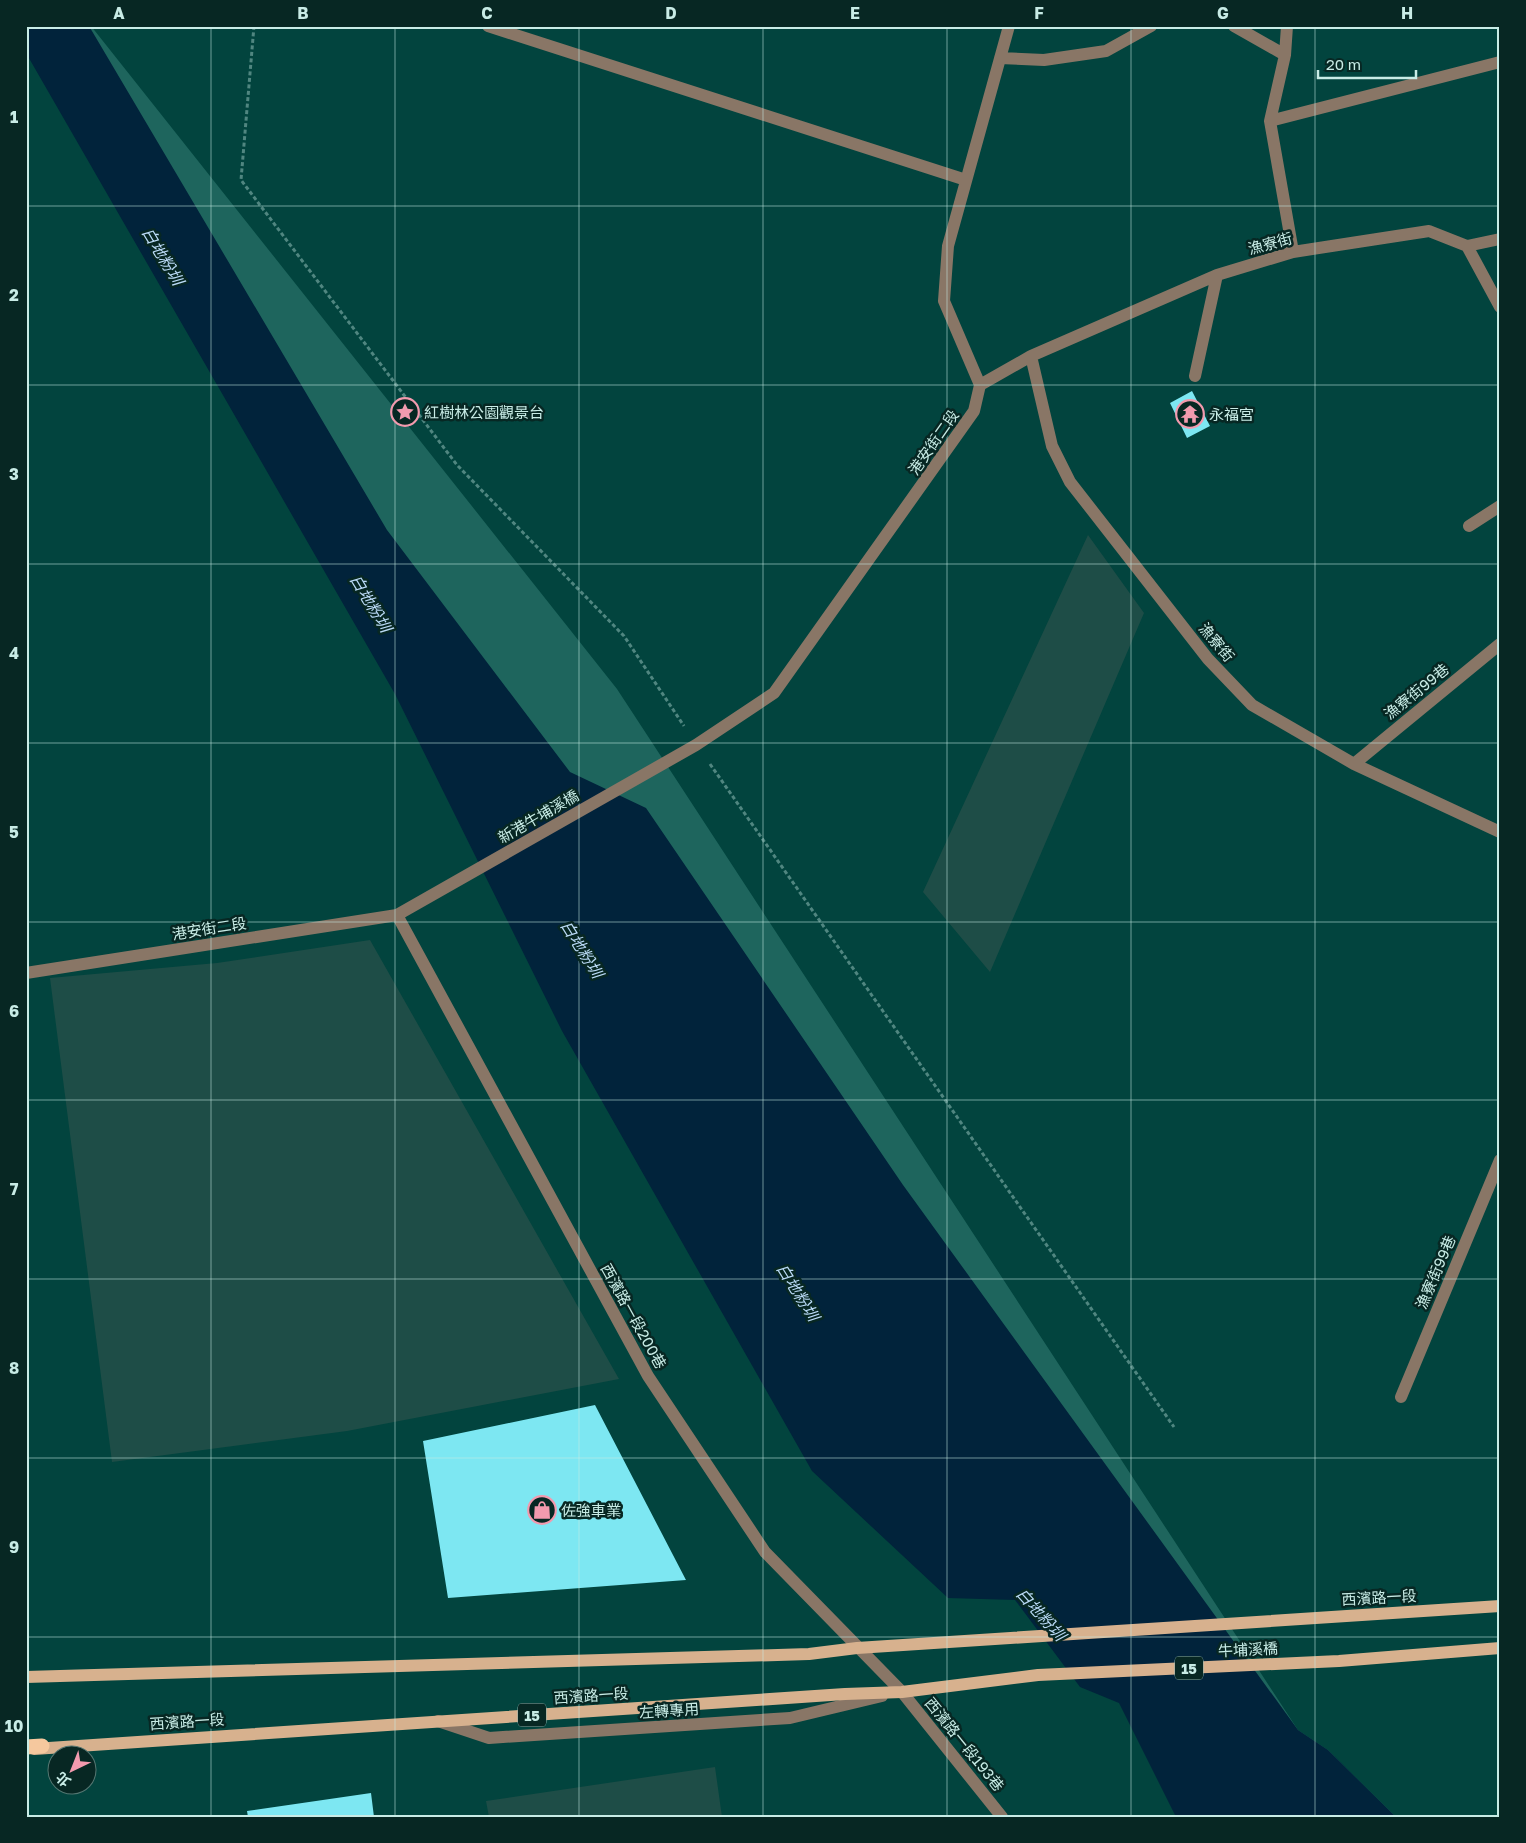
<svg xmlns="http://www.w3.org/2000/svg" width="1526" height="1843" viewBox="0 0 1526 1843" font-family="'Golos Text','Noto Sans TC',sans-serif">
  <rect width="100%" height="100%" fill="#02443e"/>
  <!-- built -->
  <path fill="#1e4d47" d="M1088 535 1144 613 990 972 923 892Z
    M370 940 619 1379 347 1431 112 1462 50 978 217 963Z
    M715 1767 722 1817H489L486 1801Z"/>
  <!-- green -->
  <path fill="#1e655d" d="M88 26H91L617 689 1298 1730 1328 1750 1396 1817 922 1460Z"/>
  <!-- water -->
  <path fill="#01233b" d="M26 26H89L387 530 570 772 646 808 903 1185 1298 1730 1328 1750 1396 1817H1176L1119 1703 1080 1687 1015 1600 948 1598 812 1471 562 1031 395 694 26 53Z"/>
  <!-- building -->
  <path fill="#7de7f2" d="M1192 391 1210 426 1187 438 1170 403Z
    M595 1405 686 1580 448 1598 423 1441Z
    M371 1793 374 1817H248L247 1811Z"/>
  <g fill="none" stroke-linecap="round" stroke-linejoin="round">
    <!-- path -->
    <path stroke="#508680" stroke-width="3" stroke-dasharray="4 2.5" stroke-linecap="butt" d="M254 26 241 180 457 465 624 636 684 726
      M710 764 1174 1427"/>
    <!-- minor -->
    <path stroke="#897666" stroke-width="12" d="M488 26 966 180
      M1234 26 1285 55 1270 121 1293 252
      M1285 55 1287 26
      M1000 58 1044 60 1106 51 1151 26
      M1270 121 1500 62
      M1467 246 1500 307
      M1031 356 1052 446 1070 482 1208 659 1252 705 1354 764 1500 832
      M1195 376 1217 275
      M980 385 1031 356 1217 275 1293 252 1429 231 1467 246 1500 239
      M1469 526 1500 506
      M1354 764 1500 644
      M397 915 648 1376 765 1552 902 1692 1002 1817
      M26 973 397 915 696 745 774 693 974 411 980 385 944 301 948 246 1009 26
      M1401 1397 1500 1160
      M438 1721 489 1738 790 1718 882 1696"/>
    <!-- major -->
    <path stroke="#d7b18e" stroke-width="12" d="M26 1677 809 1654 857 1648 1500 1606
      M34 1749 845 1694 902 1692 1038 1675 1339 1661 1500 1648"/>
    <!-- highway -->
    <path stroke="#f5c89e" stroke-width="15" d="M26 1747 42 1746"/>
  </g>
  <!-- grid -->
  <path fill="none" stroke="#c8ece6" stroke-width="1" stroke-opacity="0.55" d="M211 26V1817M395 26V1817M579 26V1817M763 26V1817M947 26V1817M1131 26V1817M1315 26V1817M26 206H1500M26 385H1500M26 564H1500M26 743H1500M26 922H1500M26 1100H1500M26 1279H1500M26 1458H1500M26 1637H1500"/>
  <!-- icons -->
  <defs>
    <symbol id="sight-ring" viewBox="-11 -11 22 22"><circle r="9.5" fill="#072723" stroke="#f29aae" stroke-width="1.5"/><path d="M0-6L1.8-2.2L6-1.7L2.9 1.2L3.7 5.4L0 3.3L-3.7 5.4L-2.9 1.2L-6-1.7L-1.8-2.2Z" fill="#f29aae"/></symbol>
    <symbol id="temple-ring" viewBox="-11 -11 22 22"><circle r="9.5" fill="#072723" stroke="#f29aae" stroke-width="1.5"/><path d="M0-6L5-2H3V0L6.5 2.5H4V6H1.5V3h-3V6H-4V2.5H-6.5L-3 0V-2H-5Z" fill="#f29aae"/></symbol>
    <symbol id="shop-ring" viewBox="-11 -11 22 22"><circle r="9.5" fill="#072723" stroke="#f29aae" stroke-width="1.5"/><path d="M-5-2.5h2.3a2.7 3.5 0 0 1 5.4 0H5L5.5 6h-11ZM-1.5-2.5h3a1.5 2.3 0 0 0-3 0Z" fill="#f29aae"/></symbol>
  </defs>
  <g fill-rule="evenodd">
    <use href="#sight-ring" x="389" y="396" width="32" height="32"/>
    <use href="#temple-ring" x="1174" y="398" width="32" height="32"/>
    <use href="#shop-ring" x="526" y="1494" width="32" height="32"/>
  </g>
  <g text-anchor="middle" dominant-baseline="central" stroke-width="5" stroke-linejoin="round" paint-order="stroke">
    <!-- shield labels -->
    <g fill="#072723" stroke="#8eb1ac" stroke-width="1">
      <rect x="1175" y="1656.5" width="28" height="23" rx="4"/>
      <rect x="518" y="1703.5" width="28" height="23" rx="4"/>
    </g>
    <g font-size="14" font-weight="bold" fill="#c8ece6">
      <text x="1189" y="1668">15</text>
      <text x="532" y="1715">15</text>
    </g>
    <!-- street labels -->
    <g font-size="15" fill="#c8ece6" stroke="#072723">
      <text transform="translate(1270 243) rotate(-15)">漁寮街</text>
      <text transform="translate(933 442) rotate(-55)">港安街二段</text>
      <text transform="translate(1217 642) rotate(50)">漁寮街</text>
      <text transform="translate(1416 691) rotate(-39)">漁寮街99巷</text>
      <text transform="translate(538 816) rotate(-30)">新港牛埔溪橋</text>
      <text transform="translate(209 928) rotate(-9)">港安街二段</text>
      <text transform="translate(1435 1272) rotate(-67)">漁寮街99巷</text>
      <text transform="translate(634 1316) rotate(61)">西濱路一段200巷</text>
      <text transform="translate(1379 1597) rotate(-3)">西濱路一段</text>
      <text transform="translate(1248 1649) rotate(-3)">牛埔溪橋</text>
      <text transform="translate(591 1695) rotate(-4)">西濱路一段</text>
      <text transform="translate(669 1710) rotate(-4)">左轉專用</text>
      <text transform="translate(187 1721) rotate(-4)">西濱路一段</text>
      <text transform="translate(965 1744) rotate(51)">西濱路一段193巷</text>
    </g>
    <!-- poi labels -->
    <g font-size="15" fill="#c8ece6" stroke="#072723" text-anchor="start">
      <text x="424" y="412">紅樹林公園觀景台</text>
      <text x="1209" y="414">永福宮</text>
      <text x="561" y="1510">佐強車業</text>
    </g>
    <!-- water labels -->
    <g font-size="16" font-style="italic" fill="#bbdbf7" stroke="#072723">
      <text transform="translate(163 256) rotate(59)">白地粉圳</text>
      <text transform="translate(371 603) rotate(59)">白地粉圳</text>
      <text transform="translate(582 949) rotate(58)">白地粉圳</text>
      <text transform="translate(798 1292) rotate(58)">白地粉圳</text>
      <text transform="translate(1041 1614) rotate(48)">白地粉圳</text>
    </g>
  </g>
  <!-- border -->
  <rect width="1526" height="1843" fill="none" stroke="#072723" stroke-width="55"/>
  <!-- north arrow -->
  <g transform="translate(72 1770) rotate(223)"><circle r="24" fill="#072723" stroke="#547671"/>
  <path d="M0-4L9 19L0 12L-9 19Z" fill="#f29aae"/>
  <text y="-8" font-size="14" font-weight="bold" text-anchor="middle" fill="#c8ece6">北</text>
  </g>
  <!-- scale -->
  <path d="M1318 70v8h98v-8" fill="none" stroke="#c8ece6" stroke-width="2.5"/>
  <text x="1326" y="70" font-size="15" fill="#c8ece6" stroke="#072723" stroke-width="4" paint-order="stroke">20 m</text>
  <rect x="28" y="28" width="1470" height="1788" fill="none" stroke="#c8ece6" stroke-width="2"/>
  <g font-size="16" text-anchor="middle" font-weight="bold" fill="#c8ece6">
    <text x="119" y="19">A</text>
    <text x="303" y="19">B</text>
    <text x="487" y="19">C</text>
    <text x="671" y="19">D</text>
    <text x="855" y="19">E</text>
    <text x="1039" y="19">F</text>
    <text x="1223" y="19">G</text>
    <text x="1407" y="19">H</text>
    <text x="14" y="123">1</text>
    <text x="14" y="301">2</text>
    <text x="14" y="480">3</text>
    <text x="14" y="659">4</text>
    <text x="14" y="838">5</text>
    <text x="14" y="1017">6</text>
    <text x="14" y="1195">7</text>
    <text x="14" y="1374">8</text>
    <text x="14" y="1553">9</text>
    <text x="14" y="1732">10</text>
  </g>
</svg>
